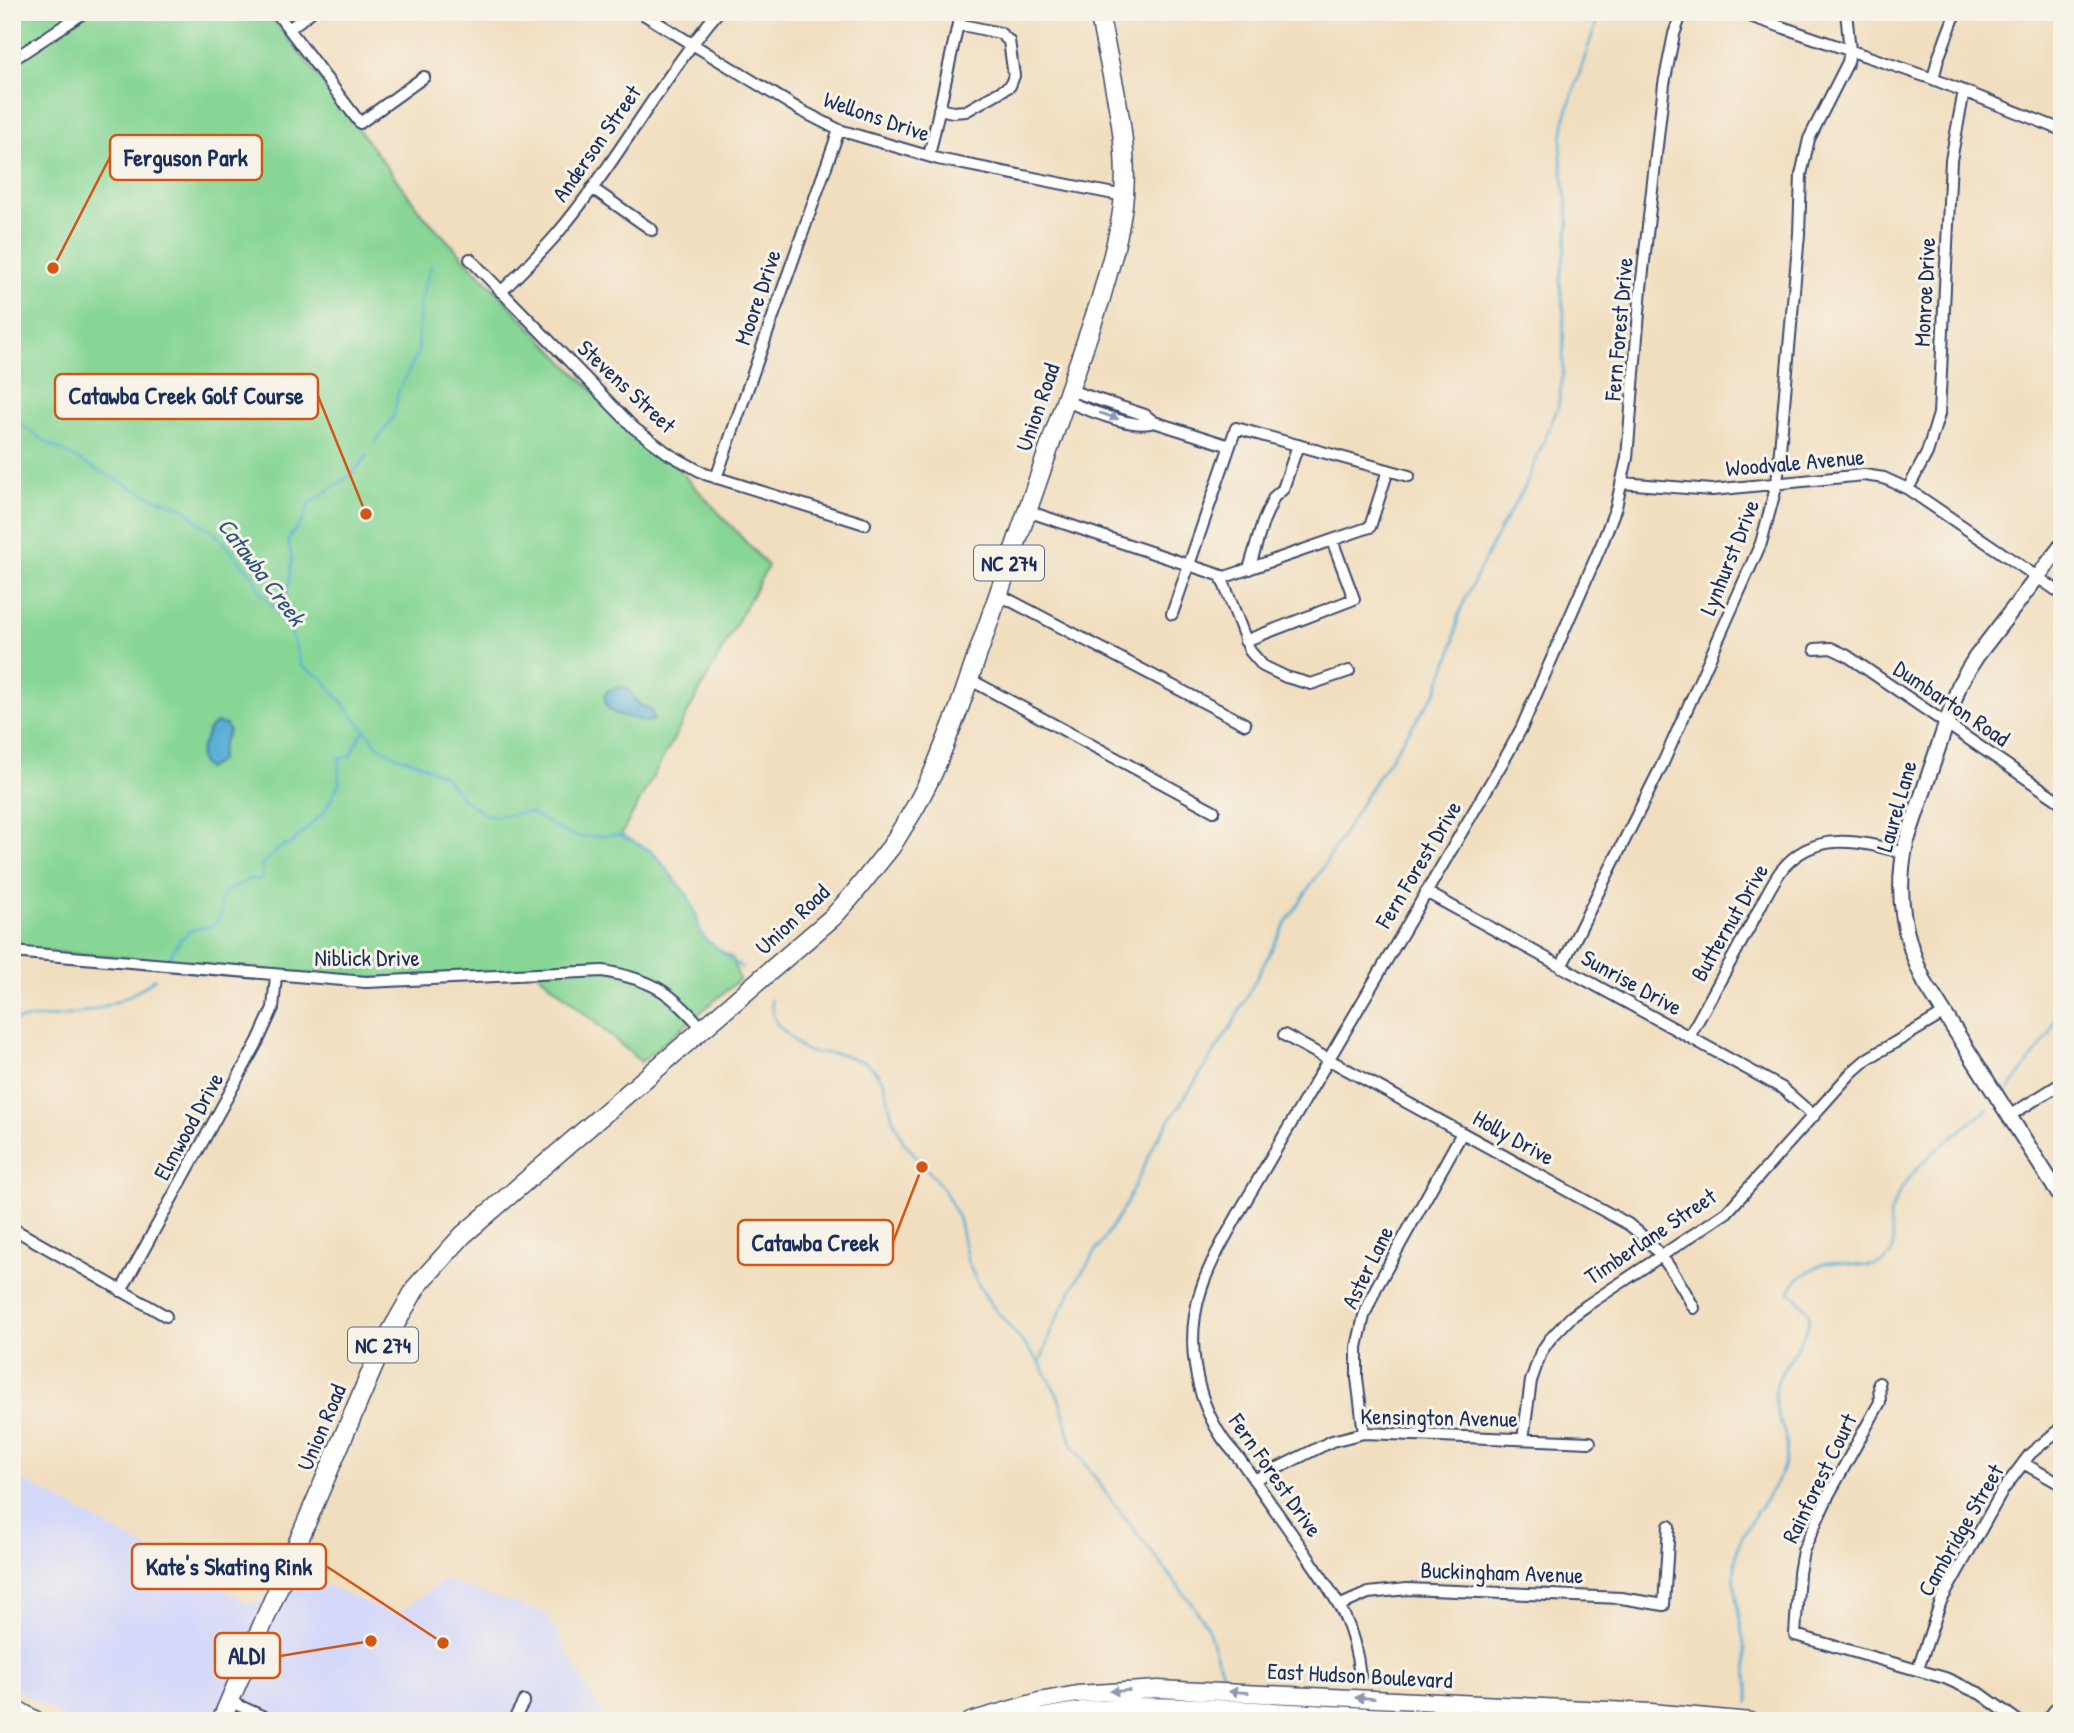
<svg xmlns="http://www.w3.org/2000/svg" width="2074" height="1733" viewBox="0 0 2074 1733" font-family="'Patrick Hand',sans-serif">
  <rect width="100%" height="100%" fill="#f7f3e8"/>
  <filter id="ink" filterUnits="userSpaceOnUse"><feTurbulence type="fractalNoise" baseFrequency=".0143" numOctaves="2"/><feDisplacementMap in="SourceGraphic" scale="14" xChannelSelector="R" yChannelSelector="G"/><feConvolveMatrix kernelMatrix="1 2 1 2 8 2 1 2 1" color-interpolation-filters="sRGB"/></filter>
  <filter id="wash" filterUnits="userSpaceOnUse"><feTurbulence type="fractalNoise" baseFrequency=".00686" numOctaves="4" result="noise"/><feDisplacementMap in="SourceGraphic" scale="28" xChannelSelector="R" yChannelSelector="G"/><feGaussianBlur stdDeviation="1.57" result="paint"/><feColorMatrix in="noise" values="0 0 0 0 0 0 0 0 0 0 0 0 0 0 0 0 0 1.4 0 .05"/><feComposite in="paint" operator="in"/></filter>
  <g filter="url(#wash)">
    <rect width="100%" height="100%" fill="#f1debf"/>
    <!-- built -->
    <path fill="#d4d8f9" d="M12 1474 250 1604 317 1582 397 1615 443 1580 546 1614 606 1721H70L12 1687Z"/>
    <!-- green -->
    <path fill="#87d695" stroke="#51827a" stroke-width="2" d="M12 12H267L319 77 424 216 571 369 646 443 671 461 768 566 621 835 650 850 659 859 688 896 697 917 699 929 705 939 733 959 739 980 641 1062 534 970 366 979 12 948Z"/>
    <!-- water -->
    <path fill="#58afd5" stroke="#3a6f9a" stroke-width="2" d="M618 687H626L639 704 651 710 654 720C646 724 640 719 632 718 617 715 603 713 605 694L607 691Z
      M217 723 226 725 229 731 223 743 220 761 207 769C196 760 199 753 204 742 208 733 207 728 217 723Z"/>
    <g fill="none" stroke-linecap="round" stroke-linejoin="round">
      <!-- stream -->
      <path stroke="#58afd5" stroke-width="2.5" d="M12 419 48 443 97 470 150 496 184 508 196 520 213 531 253 576 261 592 280 615 291 632 301 666 322 678 379 747 396 756 416 762 443 775 463 799 484 814 495 816 529 812 564 832 580 837 620 835 650 850 688 896 697 917 699 929 705 939 742 968
        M376 442 394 416 398 392 418 352 420 301 431 266
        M280 615 288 589 291 568 292 559 288 541 290 536 303 521 309 504 353 473 367 456
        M169 959C175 945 184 931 199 928 204 927 211 927 215 924 225 917 217 902 225 893 231 886 241 885 249 879L259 880 262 878V864L281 847 290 845 325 811 339 783V758L350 757 360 736 365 731
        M771 1000 773 1016 777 1024 801 1048 809 1052 840 1054 867 1063 876 1072 884 1083 893 1119 903 1141 943 1188 951 1203 959 1220 968 1263 979 1286 990 1303 1040 1363 1059 1398 1072 1444 1105 1492 1196 1609 1208 1629 1226 1685
        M12 1021C31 1017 50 1018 68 1015 97 1011 134 998 155 978
        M2007 1092 2050 1034 2058 1008 2062 1004
        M1040 1363 1053 1326 1077 1280 1125 1206 1156 1141 1231 1027 1285 924 1322 869 1375 781 1437 690 1452 651 1458 617 1464 601 1500 529 1525 487 1558 407 1563 373 1564 311 1560 283 1569 223 1561 158 1562 137 1566 114 1600 12
        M1749 1703C1748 1685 1748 1667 1745 1650 1740 1616 1728 1578 1739 1544 1751 1511 1784 1486 1787 1450 1788 1428 1769 1411 1777 1383 1783 1363 1816 1329 1808 1312 1804 1305 1796 1298 1790 1292 1792 1282 1798 1278 1807 1273 1812 1269 1820 1265 1826 1263 1844 1260 1874 1274 1888 1258 1900 1245 1886 1227 1891 1212 1905 1166 1953 1138 1988 1109"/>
    </g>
  </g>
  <g filter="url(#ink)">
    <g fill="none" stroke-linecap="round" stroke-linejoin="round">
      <defs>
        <path id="minor" d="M276 12 360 123 424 77
          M640 12 800 110 839 130 938 159 1124 196
          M1738 12 1933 79 2062 130
          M289 29 311 12
          M12 60 85 12
          M1933 79 1938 59 1956 12
          M929 156 958 24 1000 33 1009 41 1014 76 1010 86 966 111 953 112 939 109
          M592 188 652 230
          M470 259 634 428 669 454 705 474 865 524
          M501 292C520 273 540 254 557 234 616 164 659 82 718 12
          M1069 390 1145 415 1154 422 1230 446
          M1065 401C1088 409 1132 430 1154 422
          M716 478 839 130
          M1622 483 1712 490 1864 475 1884 478 1908 489 2062 594
          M1908 489 1927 453 1939 414 1951 160 1964 91
          M1027 511 1225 577 1370 527 1388 470
          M1249 569 1263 522 1274 497 1283 489 1298 445
          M1221 576 1250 651 1263 666 1286 677 1311 684 1349 671
          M998 594 1245 724
          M1172 614 1236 428 1409 476
          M1245 641 1354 599 1332 540
          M1815 649 1831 648 1846 655 2062 803
          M969 679 1214 811
          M1426 892 1782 1088 1814 1116
          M12 952 366 982 603 971C653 980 670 991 703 1029
          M1561 967 1663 763 1761 543 1777 484 1799 234 1801 175 1809 139 1848 62 1850 51 1846 12
          M1284 1035 1628 1224C1658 1246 1677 1276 1694 1308
          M1689 1037C1709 1000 1729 964 1749 928 1759 910 1768 889 1780 872 1812 829 1861 841 1904 853
          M2009 1116 2062 1083
          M12 1228 166 1316
          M121 1291 258 1041 273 1008 276 976
          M1879 1383 1880 1402 1829 1494 1803 1551 1799 1573 1795 1635 1945 1678 1981 1694 2018 1721
          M1364 1433 1357 1378V1347L1364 1316 1376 1288 1462 1133
          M1523 1439 1531 1381 1541 1352 1550 1339 1571 1317 1586 1306 1727 1212 1852 1072 1867 1059 1943 1014
          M2023 1463 2062 1485
          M1254 1480 1332 1441 1364 1433 1590 1442
          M1341 1605 1368 1593 1407 1589 1621 1598 1664 1605 1669 1526
          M1918 1669 1941 1601 2003 1490 2030 1454 2062 1427
          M1360 1676C1354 1624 1339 1602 1310 1560 1289 1529 1267 1499 1246 1468 1239 1457 1230 1449 1223 1439 1194 1396 1185 1339 1201 1290 1210 1261 1227 1235 1241 1209L1508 753 1522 727 1603 541 1616 507 1627 458 1641 288 1664 84 1674 34 1682 12
          M229 1701 273 1721
          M513 1721 524 1701
          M2046 1721 2062 1701"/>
        <path id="tertiary" d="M2062 545 1976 657 1960 683 1906 843C1895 893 1903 937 1925 983L2062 1199"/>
        <path id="secondary" d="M12 1706 38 1721
          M970 1721 1039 1701 1077 1694 1158 1689 1651 1712 1751 1721
          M1019 1721 1083 1710 1141 1706 1195 1707 1467 1721"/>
        <path id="primary" d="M221 1721 381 1349 417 1286 463 1235 833 917 851 897 891 847 916 806 933 773 958 711 1100 301C1110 266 1121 231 1124 195 1129 133 1110 73 1099 12"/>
      </defs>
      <!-- minor casing -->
      <use href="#minor" stroke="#3b496d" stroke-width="14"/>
      <!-- tertiary casing -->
      <use href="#tertiary" stroke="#3b496d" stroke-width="18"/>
      <!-- secondary casing -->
      <use href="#secondary" stroke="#3b496d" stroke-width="19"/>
      <!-- primary casing -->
      <use href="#primary" stroke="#3b496d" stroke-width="21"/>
      <!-- minor -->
      <use href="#minor" stroke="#fff" stroke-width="10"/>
      <!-- tertiary -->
      <use href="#tertiary" stroke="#fff" stroke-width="14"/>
      <!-- secondary -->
      <use href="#secondary" stroke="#fff" stroke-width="16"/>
      <!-- primary -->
      <use href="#primary" stroke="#fff" stroke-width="18"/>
    </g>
    <!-- one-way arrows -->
    <defs><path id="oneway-solid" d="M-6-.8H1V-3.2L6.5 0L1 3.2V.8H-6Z" transform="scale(1.75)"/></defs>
    <g fill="#8d97ae">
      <use href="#oneway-solid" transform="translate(1109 416) rotate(18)"/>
      <use href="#oneway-solid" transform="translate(1120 1691) rotate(177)"/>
      <use href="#oneway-solid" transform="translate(1239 1692) rotate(-177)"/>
      <use href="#oneway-solid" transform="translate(1365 1698) rotate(-177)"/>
    </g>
  </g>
  <g text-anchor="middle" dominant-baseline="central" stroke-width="6" stroke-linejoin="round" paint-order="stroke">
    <!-- shield labels -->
    <g fill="#f7f3e8" stroke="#5d6a87" stroke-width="2">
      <rect x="974" y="545.5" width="70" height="35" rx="5"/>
      <rect x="348" y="1327.5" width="70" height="35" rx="5"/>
    </g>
    <g font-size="21" font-weight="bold" fill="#1b2f5e">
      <text x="1009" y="563">NC 274</text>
      <text x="383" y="1345">NC 274</text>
    </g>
    <!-- street labels -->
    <g font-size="23" fill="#1b2f5e" stroke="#f7f3e8">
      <text transform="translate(877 116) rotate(19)">Wellons Drive</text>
      <text transform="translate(596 143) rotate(-55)">Anderson Street</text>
      <text transform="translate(1924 292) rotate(-87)">Monroe Drive</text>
      <text transform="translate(757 297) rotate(-71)">Moore Drive</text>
      <text transform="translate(1618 329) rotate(-85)">Fern Forest Drive</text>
      <text transform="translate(627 386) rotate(43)">Stevens Street</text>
      <text transform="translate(1037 407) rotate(-71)">Union Road</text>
      <text transform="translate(1795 462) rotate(-5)">Woodvale Avenue</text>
      <text transform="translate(1729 557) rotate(-68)">Lynhurst Drive</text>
      <text transform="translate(1952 703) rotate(34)">Dumbarton Road</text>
      <text transform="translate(1896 806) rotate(-74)">Laurel Lane</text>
      <text transform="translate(1418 864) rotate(-59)">Fern Forest Drive</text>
      <text transform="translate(792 919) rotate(-43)">Union Road</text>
      <text transform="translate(1729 922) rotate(-60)">Butternut Drive</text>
      <text x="367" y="957">Niblick Drive</text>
      <text transform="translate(1632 982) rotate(29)">Sunrise Drive</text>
      <text transform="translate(188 1126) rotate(-61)">Elmwood Drive</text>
      <text transform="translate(1514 1137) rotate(29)">Holly Drive</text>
      <text transform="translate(1650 1236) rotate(-34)">Timberlane Street</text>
      <text transform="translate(1367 1267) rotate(-64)">Aster Lane</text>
      <text transform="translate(1439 1417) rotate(1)">Kensington Avenue</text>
      <text transform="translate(321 1427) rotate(-67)">Union Road</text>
      <text transform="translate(1276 1475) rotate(55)">Fern Forest Drive</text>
      <text transform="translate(1819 1478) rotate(-64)">Rainforest Court</text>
      <text transform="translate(1960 1530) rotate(-60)">Cambridge Street</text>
      <text transform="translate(1502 1572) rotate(2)">Buckingham Avenue</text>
      <text transform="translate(1360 1675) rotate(3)">East Hudson Boulevard</text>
    </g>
    <!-- water labels -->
    <g font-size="24" font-style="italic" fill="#2d5582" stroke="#f7f3e8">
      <text transform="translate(262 571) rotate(53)">Catawba Creek</text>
    </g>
  </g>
  <!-- callouts -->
  <path fill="none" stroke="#d45514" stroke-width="2.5" d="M53 268L110 157M366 514L318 396M922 1167L893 1242M443 1643L326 1566M371 1641L280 1656"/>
  <g fill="#d45514" stroke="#f7f3e8" stroke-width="2.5">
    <circle cx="53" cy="268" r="7"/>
    <circle cx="366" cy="514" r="7"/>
    <circle cx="922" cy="1167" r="7"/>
    <circle cx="443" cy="1643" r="7"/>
    <circle cx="371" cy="1641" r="7"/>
  </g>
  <g fill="#f7f3e8" stroke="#d45514" stroke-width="2.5">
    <rect x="110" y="135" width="152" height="45" rx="7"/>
    <rect x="55" y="374" width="263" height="45" rx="7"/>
    <rect x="738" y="1220" width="155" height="45" rx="7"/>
    <rect x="132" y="1544" width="194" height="45" rx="7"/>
    <rect x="215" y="1633" width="65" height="45" rx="7"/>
  </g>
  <g font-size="24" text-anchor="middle" font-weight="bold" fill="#1b2f5e">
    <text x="186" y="166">Ferguson Park</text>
    <text x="186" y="404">Catawba Creek Golf Course</text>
    <text x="815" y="1251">Catawba Creek</text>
    <text x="229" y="1575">Kate's Skating Rink</text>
    <text x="247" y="1664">ALDI</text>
  </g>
  <!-- margin -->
  <rect width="2074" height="1733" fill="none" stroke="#f7f3e8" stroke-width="42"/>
</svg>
